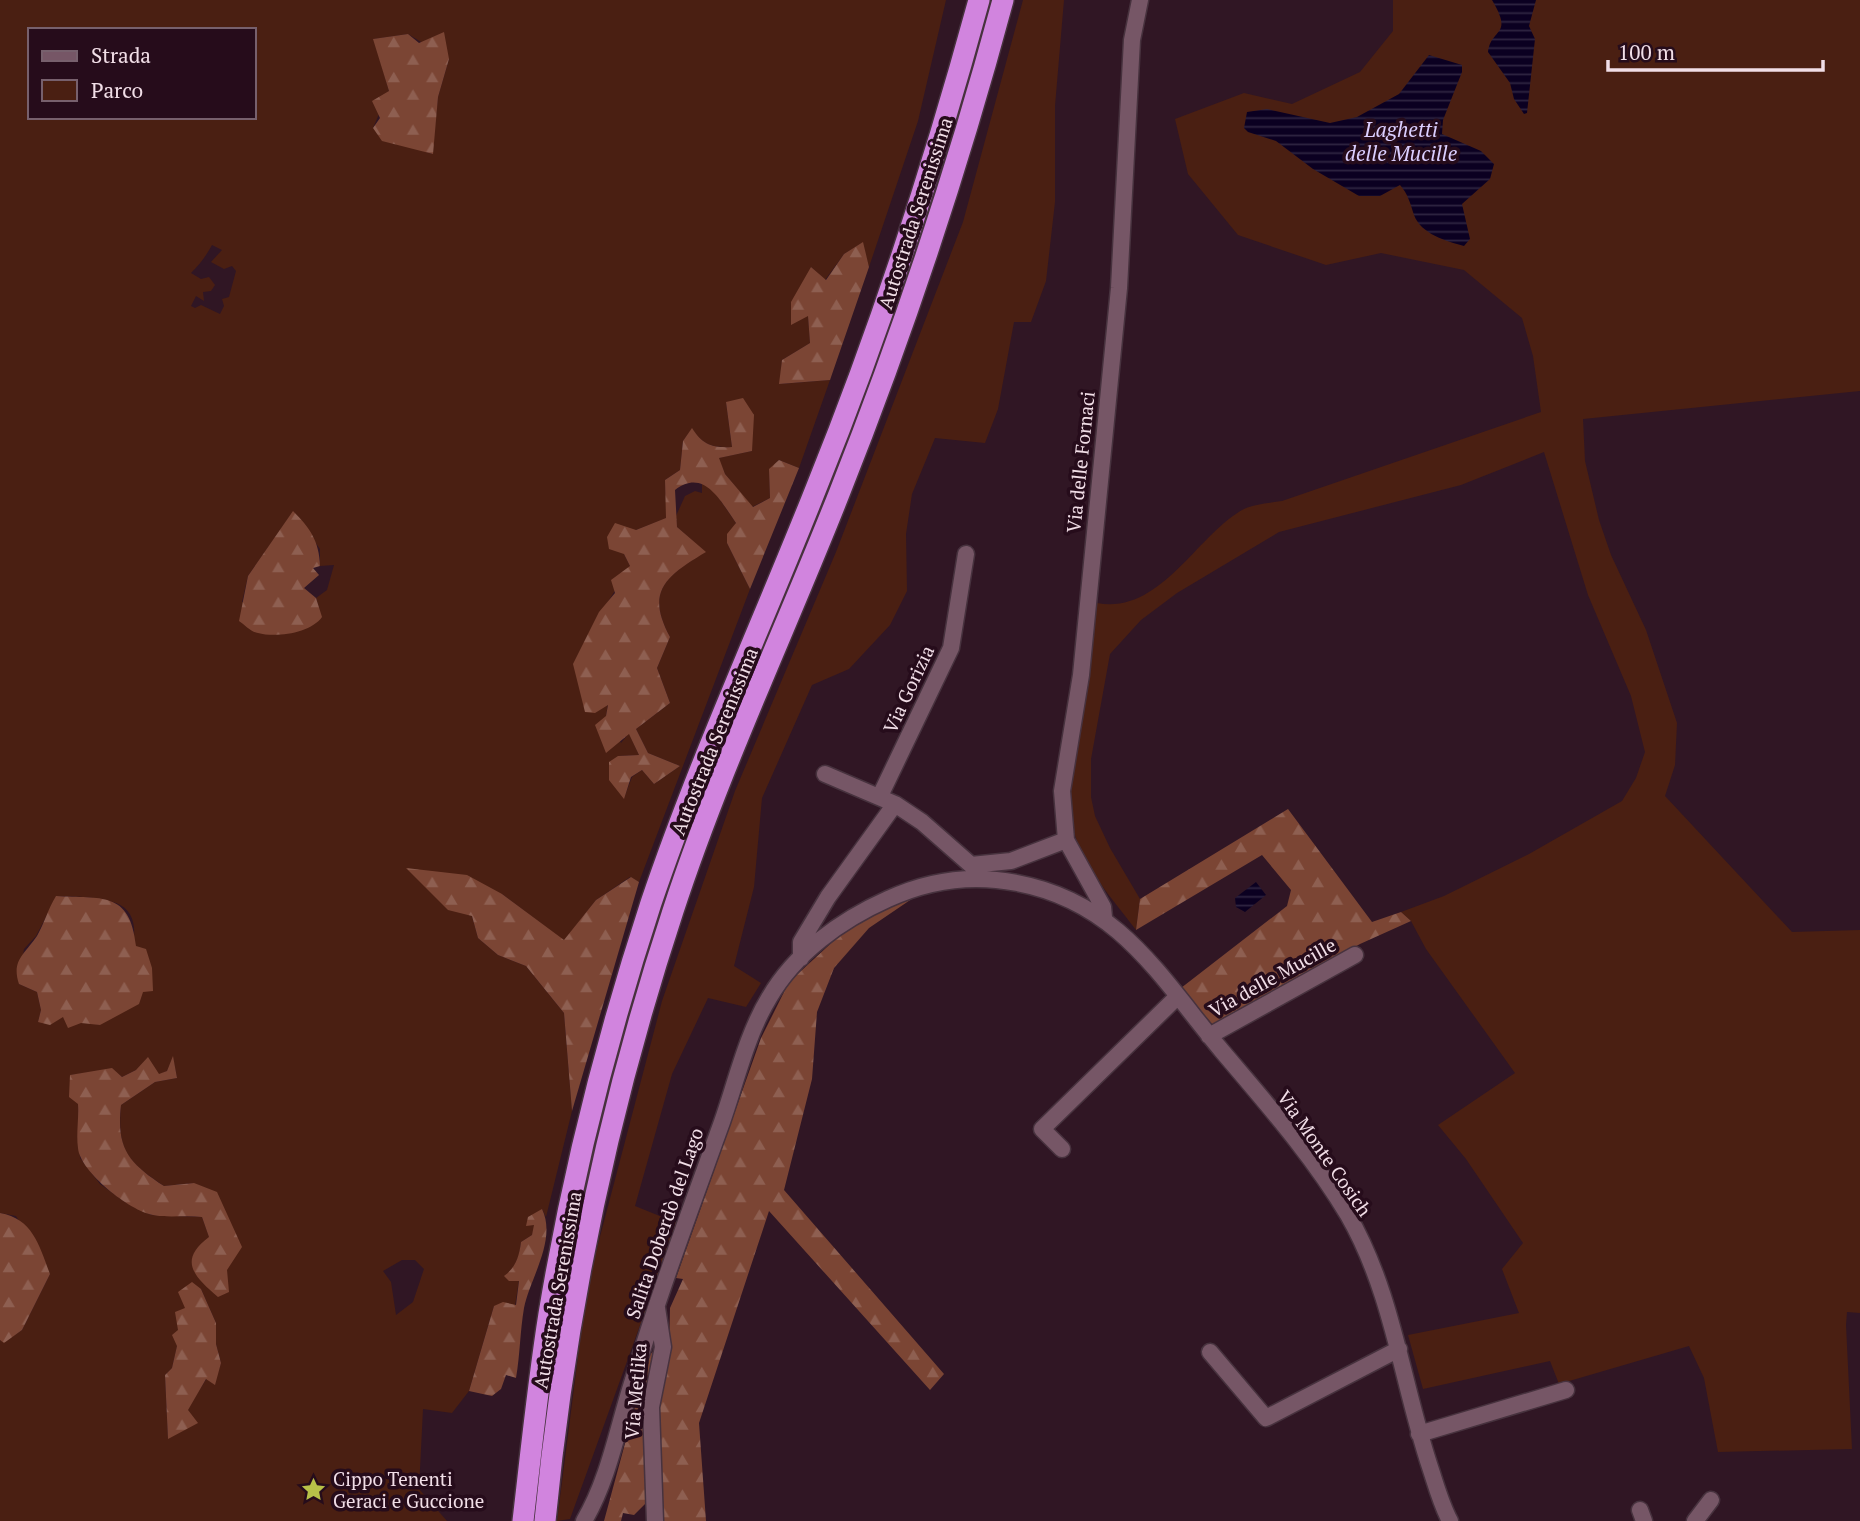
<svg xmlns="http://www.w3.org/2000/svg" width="1860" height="1521" viewBox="0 0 1860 1521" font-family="'PT Serif',serif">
  <defs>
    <pattern id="forest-firs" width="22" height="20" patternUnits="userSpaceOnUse" patternTransform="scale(1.75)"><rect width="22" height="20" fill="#7b4534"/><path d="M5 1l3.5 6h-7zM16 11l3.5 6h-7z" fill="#8e5f51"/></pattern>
    <pattern id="water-rules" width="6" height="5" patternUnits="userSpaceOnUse" patternTransform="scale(1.75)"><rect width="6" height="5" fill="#0b0021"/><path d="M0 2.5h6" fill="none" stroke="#2f2541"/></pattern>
  </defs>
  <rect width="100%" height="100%" fill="#301624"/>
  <!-- green -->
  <path fill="#4a1f12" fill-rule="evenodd" d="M0 0H946L918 121 869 267 862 243 844 254 825 280 811 267 808 315 810 343 782 360 780 384 830 380 799 468 779 460 769 470 770 498 752 507 725 474 718 458 752 451 726 402 732 447C713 448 703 445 692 429L683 441 680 470 665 480 667 518 636 530 624 554 630 566 592 628 608 704 606 716 621 743 629 733 639 755 618 756 624 798 632 777 642 770 654 784 680 766 648 753 636 729 670 703 657 668 670 637C645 591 666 576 705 552L677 527 676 516 685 496 695 491 702 493V482L714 491 736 523 727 543 750 589 639 882 630 877 596 900 564 941 502 894 472 916 478 938 498 955 526 966 564 1013 572 1111 546 1217 542 1209 532 1235 521 1242 519 1256 512 1270 519 1280 515 1306H494L469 1391 452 1413 423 1409 419 1489 447 1521H0V1340L4 1342 22 1330 50 1274 16 1216 0 1213ZM30 30H254V117H30ZM408 34 449 59 438 97 432 154 406 145 373 128 389 91 374 39ZM212 245 222 250 211 262 224 269 232 266 236 271 229 297 222 299 224 306 220 314 201 305 195 308 191 306 196 296 204 301 203 292 211 291 215 285 209 277 201 279 191 273C200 264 206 256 212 245ZM293 512 320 549V566L334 565 327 590 316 598 321 616 242 602 248 576ZM57 896C77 897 96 896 116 903 160 920 112 998 100 1025L64 1016 38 1022 41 1010 37 992 19 984 24 949 36 936ZM173 1058 177 1078 155 1082 121 1105C117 1151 127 1161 164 1186L194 1183 229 1292 202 1217 151 1215 125 1202 100 1184 80 1158 78 1104 71 1075 112 1069 122 1077 136 1070 159 1075 167 1071ZM402 1260H415L424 1269 413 1302 396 1315 391 1282 383 1271ZM201 1289 216 1323V1344L221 1363 214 1384 207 1378 168 1439 165 1375 172 1368 186 1308Z
    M1023 0H1064L1055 106V202L1046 281 1031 322H1014L998 409 985 443 935 438 912 494 906 534 907 591 890 625 849 669 812 685 762 798 754 887 734 966 761 983 746 1007 708 998 672 1074 635 1206 677 1223 570 1519 557 1521 587 1286 662 1001 735 791 836 552 963 222Z
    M1393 0H1860V391L1583 419 1585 461 1599 520 1611 555 1646 630 1677 723 1675 765 1665 796 1792 932 1860 930V1313L1847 1312 1846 1325 1852 1449 1718 1452 1704 1378 1689 1346 1559 1384 1550 1361 1423 1389 1408 1335 1519 1313 1502 1269 1523 1243 1466 1159 1438 1125 1515 1073 1426 949 1411 921 1401 912 1444 896 1529 854 1622 801 1636 778 1645 752 1631 696 1588 595 1544 452 1461 485 1279 532 1177 593 1141 620 1110 654 1091 759V797L1095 816 1110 848 1140 899 1136 930C1115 902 1090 875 1077 841 1057 789 1091 663 1097 603 1161 615 1197 534 1244 509 1254 504 1270 503 1282 501L1541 412 1533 356 1522 318 1464 270 1381 253 1326 265 1238 235 1188 174 1175 119 1244 93 1292 104 1360 72 1393 31Z"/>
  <!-- forest -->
  <path fill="url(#forest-firs)" d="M444 32 449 59 438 97 433 154 382 141 373 128 380 118 372 101 389 91 373 39 408 34 419 43Z
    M863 242 869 267 830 380 779 384 782 360 810 343 808 316 791 325V302L811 267 826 280 844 254Z
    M743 398 754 415 752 451 719 458 725 474 753 507 770 498 769 469 779 460 799 468 750 589 727 543V534L736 523C720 500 704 468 675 490L677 527 706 552C666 576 645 591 670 637L657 668 670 703 636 729 648 753 680 766 654 784 642 770 631 777 624 799 609 780V762L618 756 639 755 629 734 606 753 595 725 606 716 608 705 595 713 585 712 573 664 599 612 615 593 611 580 630 566 624 554 609 549 607 537 615 523 636 530 666 518 665 480 680 470 683 441 692 428C703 445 712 448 732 447L726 402Z
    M293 511C310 528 319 541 320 566L313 568 319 575 304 588 316 598 322 617C311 633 276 638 258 633 251 632 245 625 239 621L248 576Z
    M1288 809 1372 922 1401 912 1411 921 1360 944 1213 1025 1181 988 1287 906 1291 890 1262 855 1136 930 1140 899Z
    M406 868 467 875 502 894 564 940 596 900 631 877 639 882 572 1111 564 1013 526 966 498 955 478 938 472 916 448 910Z
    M919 894 869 928 834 968 817 1012 812 1079 784 1190 944 1374 930 1390 769 1211 699 1423 706 1521H661L657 1413 669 1354 670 1308 683 1279 676 1278 761 1038 789 982 840 935 886 908Z
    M56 896C101 899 130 890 136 946L146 949 152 968 153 991 143 992 139 1004 100 1025 81 1023 68 1028 63 1017 50 1025 38 1022 41 1010 37 992 19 984C11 960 25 954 37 936 44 924 48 909 56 896Z
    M173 1056 177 1078 155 1082 121 1105C116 1149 129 1163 164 1186L194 1183 217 1192 242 1247 227 1270 229 1292 218 1297C195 1277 177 1261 209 1237L202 1217C186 1215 168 1218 153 1215 130 1211 80 1172 78 1148 76 1134 79 1119 78 1104L69 1097 70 1075 112 1068 122 1077 136 1070 148 1057 159 1074 167 1071Z
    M542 1209C557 1240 530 1278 524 1308 520 1331 520 1355 516 1378L506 1375 501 1389 492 1396 469 1391 494 1306 503 1302 516 1305 519 1281H509L504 1276C516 1267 519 1257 521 1242L532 1235 534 1225 526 1226 528 1217Z
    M0 1213C33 1219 39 1245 50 1274L22 1330 4 1343 0 1340Z
    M192 1282 201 1289 216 1323V1344L221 1363 215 1385 206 1379 188 1410 198 1423 168 1439 165 1375 172 1368 177 1346 172 1335 178 1330 175 1312 185 1308 178 1292Z
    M653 1352 656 1359 644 1414 646 1503 634 1515 623 1513 621 1521H604L649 1355Z"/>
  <!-- water -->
  <path fill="url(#water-rules)" d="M1492 0H1536L1529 26 1535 39 1527 113 1524 114 1514 99 1510 83 1488 52C1491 27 1514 37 1492 0Z
    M1429 55 1462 65V72L1443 120 1442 134 1481 151 1494 164 1490 179 1462 204 1470 239 1464 246C1446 241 1421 234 1414 215 1410 203 1408 194 1400 185L1380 196H1359L1313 169 1276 141 1248 132 1244 128 1247 112 1267 109 1330 123 1357 117 1399 94Z
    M1256 882 1266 895 1245 912 1236 907 1235 898Z"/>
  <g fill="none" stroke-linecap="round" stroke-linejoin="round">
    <defs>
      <path id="minor" d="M825 774 895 804 922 822 971 865 1011 861 1066 840
        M880 796 951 648 966 554
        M1104 917 1103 907 1066 840 1062 791 1081 675 1119 288 1132 40 1140 0
        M801 958V942L828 897 895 804
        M1209 1036 1355 955
        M1062 1149 1042 1129 1178 996
        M1210 1352 1266 1418 1399 1349
        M1419 1434 1566 1390
        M1640 1510 1644 1521
        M584 1521C609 1479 618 1426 633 1380 659 1293 691 1208 722 1122 736 1082 747 1034 769 998 795 953 841 920 888 899 929 880 972 874 1017 883 1119 902 1160 977 1222 1051 1266 1103 1313 1156 1348 1215 1393 1293 1402 1383 1430 1467 1436 1485 1441 1504 1450 1521
        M655 1521 651 1407 663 1347 657 1308
        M1695 1521 1711 1500"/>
      <path id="highway" d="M523 1521C531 1452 538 1383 549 1314 572 1175 607 1037 651 903 699 761 762 625 817 486 881 328 934 165 979 0
        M545 1521C565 1314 608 1108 673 911 720 768 784 633 839 494 903 333 958 168 1003 0"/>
    </defs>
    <!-- minor casing -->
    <use href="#minor" stroke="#47323e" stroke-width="19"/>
    <!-- highway casing -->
    <use href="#highway" stroke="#47323e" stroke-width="24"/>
    <!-- minor -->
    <use href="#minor" stroke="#765666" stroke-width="16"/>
    <!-- highway -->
    <use href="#highway" stroke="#d184de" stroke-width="21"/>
  </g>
  <!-- icons -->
  <defs>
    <symbol id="sight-bare" viewBox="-9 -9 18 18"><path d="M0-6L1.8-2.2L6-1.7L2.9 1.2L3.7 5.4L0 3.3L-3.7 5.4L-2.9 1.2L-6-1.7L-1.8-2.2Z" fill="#b7c148" stroke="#260c1b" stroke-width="2.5" paint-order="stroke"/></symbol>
  </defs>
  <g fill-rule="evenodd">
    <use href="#sight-bare" x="296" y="1472" width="35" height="35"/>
  </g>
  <g text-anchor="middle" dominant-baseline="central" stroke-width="7" stroke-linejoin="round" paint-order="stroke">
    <!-- street labels -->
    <g font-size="19" fill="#f1dee7" stroke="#260c1b">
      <text transform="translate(915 213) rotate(-72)">Autostrada Serenissima</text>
      <text transform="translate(1080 462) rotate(-84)">Via delle Fornaci</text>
      <text transform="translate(908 689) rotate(-65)">Via Gorizia</text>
      <text transform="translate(714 741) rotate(-68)">Autostrada Serenissima</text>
      <text transform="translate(1272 977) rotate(-29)">Via delle Mucille</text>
      <text transform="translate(1325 1153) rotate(55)">Via Monte Cosich</text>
      <text transform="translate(664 1223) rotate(-71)">Salita Doberdò del Lago</text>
      <text transform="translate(557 1290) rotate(-80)">Autostrada Serenissima</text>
      <text transform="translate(635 1391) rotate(-85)">Via Metlika</text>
    </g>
    <!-- poi labels -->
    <g font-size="19" fill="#f1dee7" stroke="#260c1b" text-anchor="start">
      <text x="333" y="1478">Cippo Tenenti<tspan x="333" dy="22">Geraci e Guccione</tspan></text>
    </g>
    <!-- water labels -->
    <g font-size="21" font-style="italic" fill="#dbcfff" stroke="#260c1b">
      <text x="1401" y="129">Laghetti<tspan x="1401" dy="24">delle Mucille</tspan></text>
    </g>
  </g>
  <!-- legend -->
  <rect x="28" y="28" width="228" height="91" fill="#260c1b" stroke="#77606d" stroke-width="2"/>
  <rect x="42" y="51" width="35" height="10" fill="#765666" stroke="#77606d" stroke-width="2"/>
  <text x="91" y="63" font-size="21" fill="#f1dee7">Strada</text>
  <rect x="42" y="80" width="35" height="21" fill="#4a1f12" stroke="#77606d" stroke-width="2"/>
  <text x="91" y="98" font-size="21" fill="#f1dee7">Parco</text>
  <!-- scale -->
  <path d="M1608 60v10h215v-10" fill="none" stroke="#f1dee7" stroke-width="3.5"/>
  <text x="1618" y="60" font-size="21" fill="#f1dee7" stroke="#260c1b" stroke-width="5" paint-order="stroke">100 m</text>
</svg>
